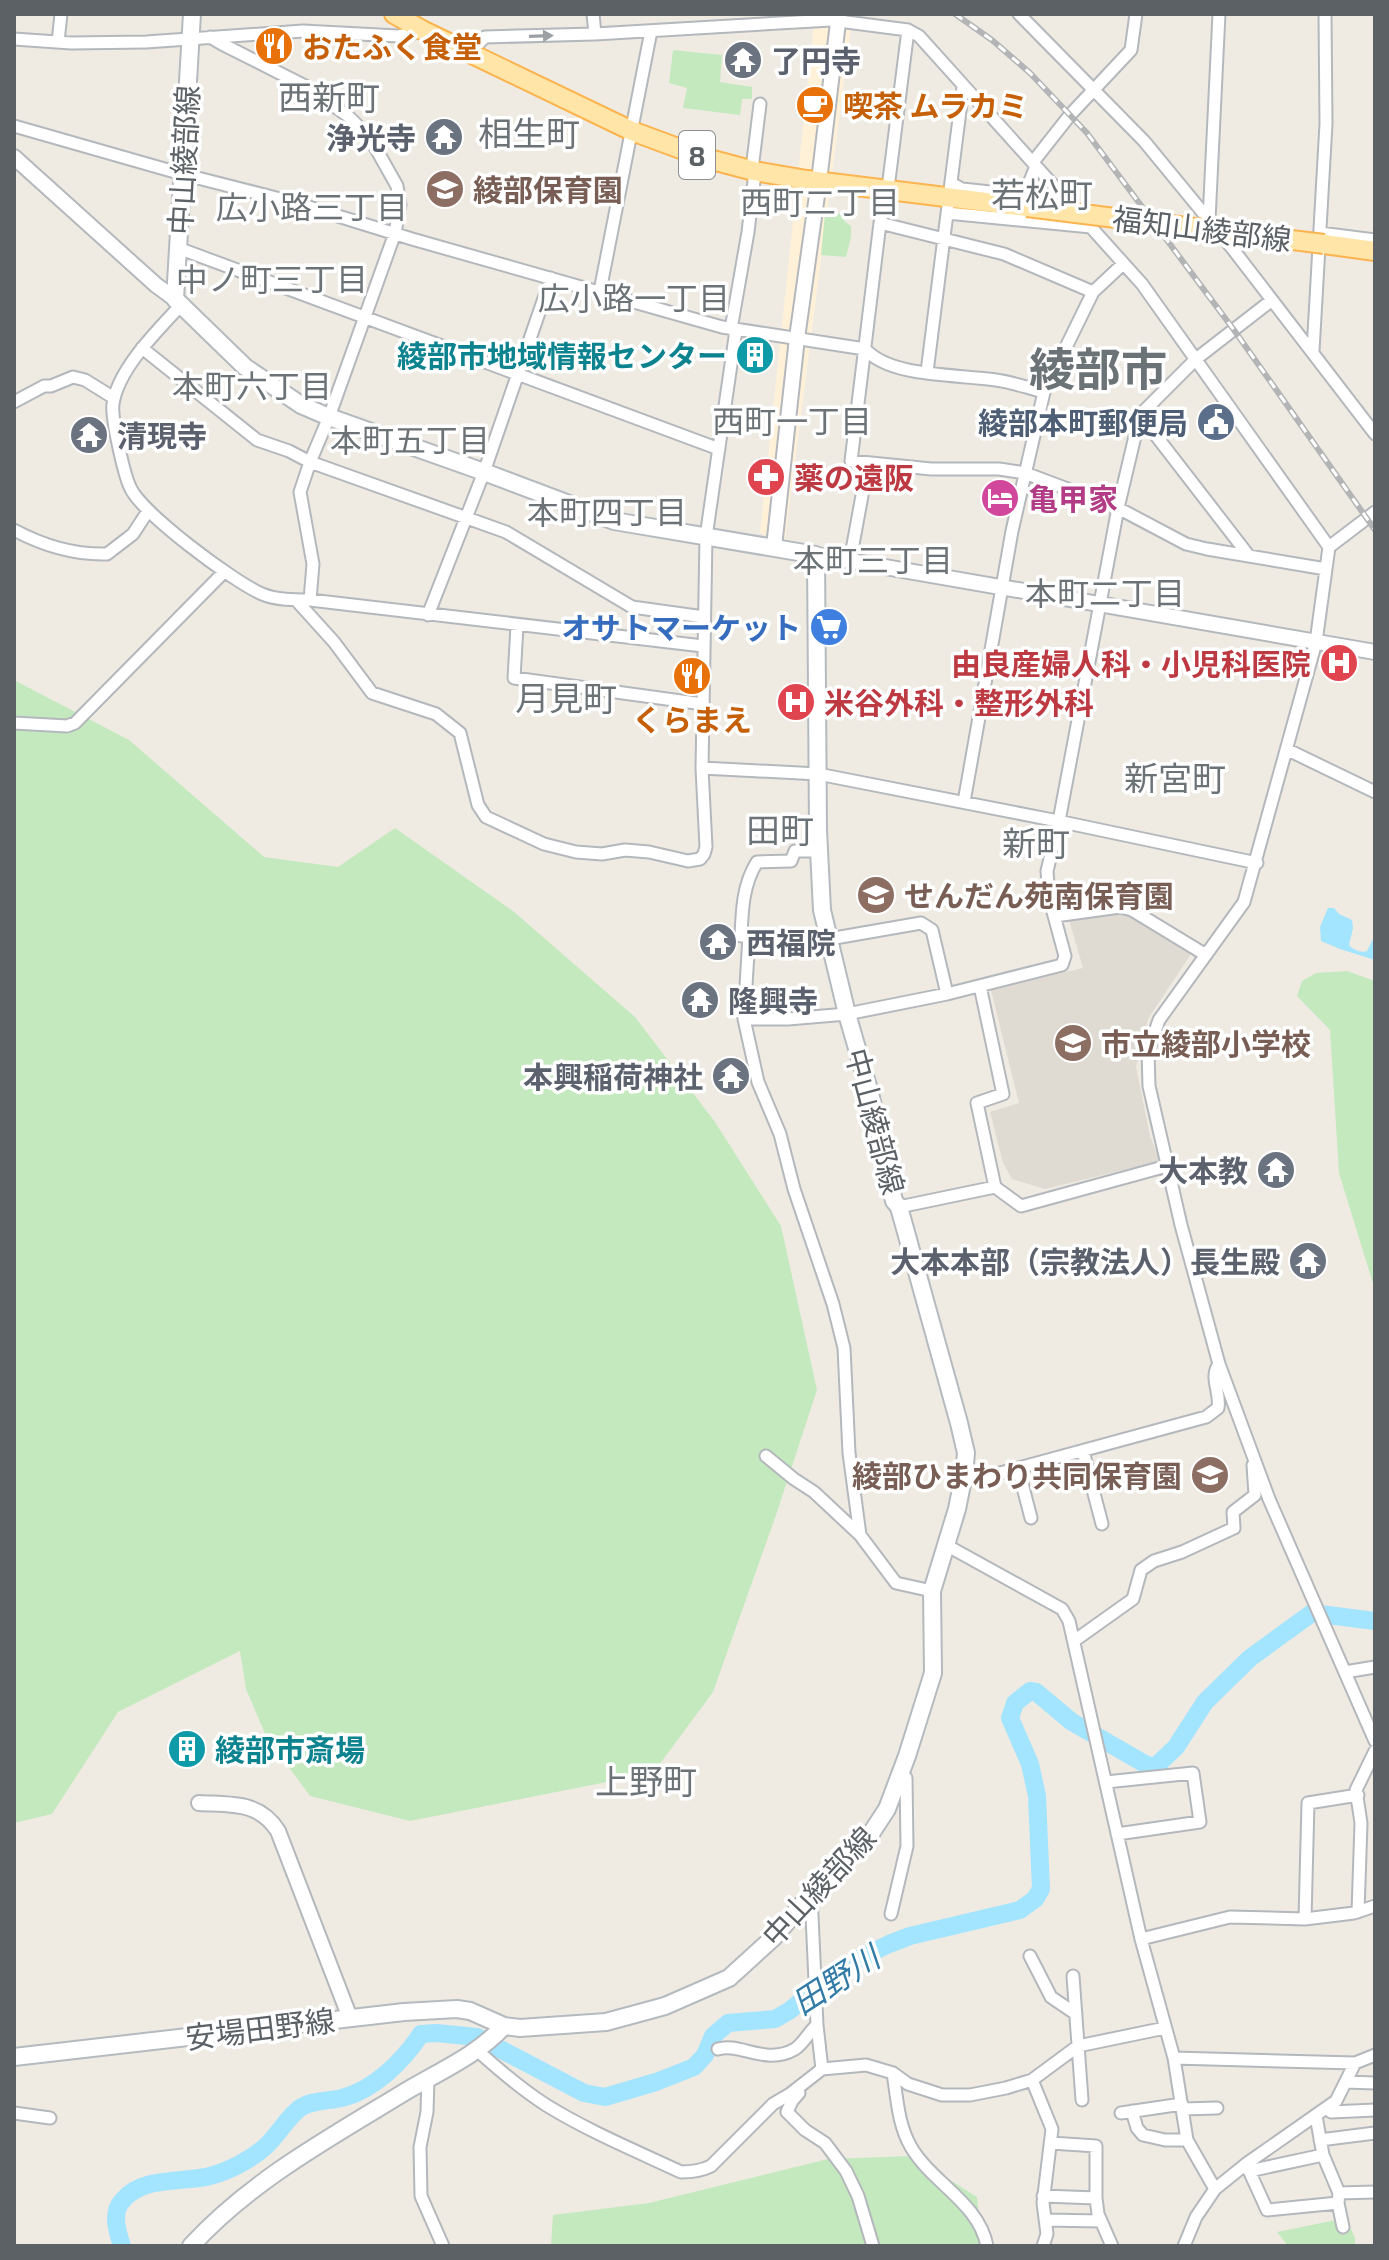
<svg xmlns="http://www.w3.org/2000/svg" width="1389" height="2260" viewBox="0 0 1389 2260" font-family="'Exo 2','Noto Sans JP',sans-serif">
  <rect width="100%" height="100%" fill="#efebe3"/>
  <!-- commercial -->
  <path fill="#fff1d8" d="M814 23 851 26 785 539 760 533Z"/>
  <!-- education -->
  <path fill="#dfdad2" d="M1089 914H1139L1188 939 1191 954 1148 1019 1136 1067 1150 1136 1160 1161 1045 1189 1012 1179 1003 1163 990 1112 1019 1103 991 990 1083 968 1069 920Z"/>
  <!-- green -->
  <path fill="#c4e9be" d="M673 50 722 55 720 82 752 87V99H742L740 115 683 108 687 88 669 83Z
    M825 213 845 214 844 221 851 226V237L846 257 821 255Z
    M14 680 129 740 264 857 338 867 395 828 513 911 635 1017 715 1122 781 1226 817 1390 775 1518 713 1692 659 1765 607 1782 410 1821 310 1796 266 1736 246 1689 240 1651 118 1712 52 1814 14 1823Z
    M1347 971 1375 981V1290L1339 1173 1330 1030 1297 996 1302 981 1316 973Z
    M912 2156 977 2197 982 2246H551L553 2215 649 2203 828 2159Z
    M1346 2218 1355 2238V2246H1288L1277 2232Z"/>
  <!-- water -->
  <path fill="#a3e4ff" d="M1328 908H1334L1339 914 1352 920 1353 928 1349 945C1353 950 1361 953 1367 951L1375 935V960L1340 949 1321 941 1320 927Z"/>
  <g fill="none" stroke-linecap="round" stroke-linejoin="round">
    <!-- river -->
    <path stroke="#a3e4ff" stroke-width="18" d="M122 2246C117 2231 111 2212 123 2200 143 2176 182 2183 210 2176 229 2171 253 2159 268 2144 279 2133 288 2117 300 2108 311 2100 329 2101 342 2098 374 2090 403 2061 421 2034L436 2033 477 2037 584 2093 605 2097 656 2082 694 2067 705 2055 713 2036 728 2023 775 2019 789 2011 831 1977 858 1959 889 1944 910 1936 1020 1910 1035 1899 1041 1889 1037 1796 1030 1764 1010 1718 1015 1703 1030 1691 1036 1692 1072 1722 1145 1764 1155 1767 1176 1747 1205 1702 1250 1658 1312 1613 1375 1621"/>
    <defs>
      <path id="minor" d="M593 14 595 34
        M1019 14 1144 141 1232 248 1375 434
        M908 30 888 188 880 223 851 461 931 469H999L1025 473 1118 508 1186 544 1207 549 1326 569
        M210 37 222 44 309 88 348 116 370 138 397 186 400 205 395 233 329 417 310 462 300 492 313 564 310 600
        M14 39 71 43 146 42 303 31 398 36 424 31
        M58 42 61 14
        M469 53 485 37 595 34 831 20 908 30 919 36 1142 284 1329 547 1316 642 1244 902 1159 1020 1148 1052 1149 1086 1181 1225 1219 1364 1269 1499 1375 1741
        M14 126 182 174 296 203 412 239 722 327 865 349C891 378 958 374 996 380 1012 382 1028 388 1044 392
        M1033 162 1070 115 1131 50 1136 14
        M951 183 962 189 1067 200
        M1024 196 1036 166
        M947 213 1091 227
        M1209 220 1219 14
        M880 223 1004 254 1093 292
        M1320 233 1375 240
        M178 248 719 449
        M600 291 651 31
        M181 305C157 331 118 369 113 404 111 418 124 474 130 487 141 513 234 582 262 594 276 600 295 600 310 600L703 646
        M731 329 748 232 754 181 753 161 760 104
        M142 348 257 440 289 451 310 462 506 532 632 607 704 617
        M1313 351 1326 124 1325 14
        M927 372 963 87
        M14 402 44 386H51L73 377 85 380 114 398
        M1140 415 1249 556
        M14 530C44 546 73 555 107 554L133 534 148 511
        M1329 547 1375 512
        M850 561 868 463
        M296 600 334 642 372 693 436 714 460 733 478 805 486 817 544 844 576 852 602 854 625 850 649 852 688 861 700 859 704 854 706 847 702 768 706 537 736 330
        M428 615 484 472 551 278
        M517 626 514 678 703 704
        M14 723 67 726 75 723 224 572
        M1288 750 1375 792
        M702 768 818 774 1053 820 1257 863
        M964 802 1012 531 1044 392 1093 292 1123 264
        M819 851H795L791 861 757 862C743 884 742 910 741 936H749L744 1019 758 1082 780 1134 794 1189 833 1304 844 1348 849 1453 860 1535
        M1055 916 1120 907 1132 910 1206 955
        M829 939 921 923 932 930 947 994
        M980 986 1003 1094 977 1103 995 1187
        M744 1019H788L847 1014 947 994 1062 965 1065 956 1049 897 1047 871 1059 821 1118 508 1140 415 1196 359 1272 300
        M899 1207 995 1187 1021 1206 1167 1166
        M1083 1451 1102 1524
        M766 1456 794 1479 814 1492 860 1535 896 1583 932 1591
        M1018 1468 1031 1518
        M964 1474 989 1476 1206 1417 1218 1408C1221 1392 1209 1378 1219 1364
        M946 1545 1062 1609 1069 1621 1141 1939 1174 2058 1187 2140 1215 2189
        M1074 1641 1133 1599 1141 1570 1154 1561 1182 1552 1234 1528 1233 1512 1255 1495 1253 1465
        M1345 1672 1375 1667
        M1106 1782 1193 1773 1200 1822 1117 1834
        M811 1894 817 2025 822 2069 819 2071
        M1358 1912 1361 1823 1356 1790 1375 1751
        M891 1914 907 1846 906 1778 899 1777
        M1305 1919 1308 1803 1358 1795
        M1141 1939 1230 1917 1305 1919 1354 1913 1375 1906
        M1030 1956 1051 1997 1076 2014
        M1073 1976 1082 2100
        M718 2049C740 2042 766 2066 795 2049 803 2044 809 2032 817 2025
        M478 2051C499 2070 521 2089 546 2105 588 2131 636 2151 681 2172 692 2172 701 2171 711 2166L773 2104 790 2094 822 2069 866 2065 893 2073 908 2084 942 2095H970L1006 2088 1032 2080 1078 2046 1165 2028
        M1174 2058 1355 2063 1375 2055
        M893 2073C897 2098 898 2125 911 2147 932 2183 979 2203 987 2246
        M428 2078 427 2112 420 2147 421 2196 443 2246
        M1032 2080 1052 2129 1043 2203 1047 2234 1043 2246
        M1346 2082 1375 2083
        M799 2093 792 2101 787 2112 805 2130 825 2143 846 2171 858 2196 873 2246
        M1326 2108 1331 2112 1375 2110
        M1183 2109 1217 2108
        M1132 2111 1137 2128 1143 2135 1165 2140H1187
        M14 2113 50 2118
        M1121 2113 1182 2104
        M1320 2140 1375 2133
        M1051 2143 1096 2146V2198L1098 2214 1112 2246
        M1246 2164 1267 2210 1338 2203 1339 2193 1323 2155
        M1249 2171 1323 2155 1316 2116
        M1339 2193 1375 2192
        M1043 2196 1096 2198
        M1338 2203 1343 2227
        M1045 2220 1101 2221
        M1184 2246 1196 2217 1215 2189 1246 2164 1336 2101 1355 2063"/>
      <path id="tertiary" d="M14 157 156 285 175 299
        M774 547 797 338 819 181 839 14
        M816 555 1375 652
        M199 1803C231 1805 259 1801 278 1831L350 2018"/>
      <path id="secondary" d="M14 2057 404 2012 457 2009 470 2011 504 2026 520 2028 606 2022 665 2006 729 1978 774 1937 811 1894 866 1841 887 1809 907 1756 933 1673 932 1591 957 1509 964 1474 966 1453 959 1423 899 1207 894 1201 870 1093 847 1014 822 910 818 830 816 555 614 521 484 472 329 417 301 405 245 367 175 299 192 14
        M191 2246C251 2180 333 2136 408 2090 442 2070 477 2055 504 2026"/>
      <path id="primary" d="M394 14 424 31 632 131 705 158 754 171 807 180 1027 207
        M1324 244 1375 251"/>
    </defs>
    <!-- minor casing -->
    <use href="#minor" stroke="#b4b8bc" stroke-width="15"/>
    <!-- tertiary casing -->
    <use href="#tertiary" stroke="#b4b8bc" stroke-width="18"/>
    <!-- secondary casing -->
    <use href="#secondary" stroke="#b5babf" stroke-width="20"/>
    <!-- primary casing -->
    <use href="#primary" stroke="#fcb44f" stroke-width="22"/>
    <!-- minor -->
    <use href="#minor" stroke="#fff" stroke-width="11"/>
    <!-- tertiary -->
    <use href="#tertiary" stroke="#fff" stroke-width="14"/>
    <!-- secondary -->
    <use href="#secondary" stroke="#fff" stroke-width="16"/>
    <!-- primary -->
    <use href="#primary" stroke="#ffe5a8" stroke-width="18"/>
    <defs>
      <path id="rail" d="M955 14 992 40 1030 73 1087 133 1234 330 1375 530"/>
    </defs>
    <!-- rail casing -->
    <use href="#rail" stroke="#b3b4b5" stroke-width="6"/>
    <!-- rail -->
    <use href="#rail" stroke="#fff" stroke-width="3" stroke-dasharray="9" stroke-linecap="butt"/>
    <defs>
      <path id="primary-bridge" d="M1027 207 1324 244"/>
    </defs>
    <!-- primary-bridge casing -->
    <use href="#primary-bridge" stroke="#fcb44f" stroke-width="22" stroke-linecap="butt"/>
    <!-- primary-bridge -->
    <use href="#primary-bridge" stroke="#ffe5a8" stroke-width="18"/>
  </g>
  <!-- one-way arrows -->
  <defs><path id="oneway-solid" d="M-6-.8H1V-3.2L6.5 0L1 3.2V.8H-6Z" transform="scale(2)"/></defs>
  <use fill="#9da0a3" href="#oneway-solid" transform="translate(541 36) rotate(-2)"/>
  <!-- icons -->
  <defs>
    <symbol id="restaurant-disc" viewBox="-11 -11 22 22"><circle r="9.5" fill="#e8710a" stroke="#fff"/><path d="M-5-6h1v4h1v-4h1v4h1v-4h1v5L-1.5 .5V6h-2V.5L-5-1ZM5-6V6H3V1.5H1.5Q1.5-4 5-6Z" fill="#fff"/></symbol>
    <symbol id="temple-disc" viewBox="-11 -11 22 22"><circle r="9.5" fill="#6b7280" stroke="#fff"/><path d="M0-6L5-2H3V0L6.5 2.5H4V6H1.5V3h-3V6H-4V2.5H-6.5L-3 0V-2H-5Z" fill="#fff"/></symbol>
    <symbol id="cafe-disc" viewBox="-11 -11 22 22"><circle r="9.5" fill="#e8710a" stroke="#fff"/><path d="M-5.5-4.5H6V0H3Q3 3.5 0 3.5H-2.5Q-5.5 3.5-5.5 0ZM3-3.2v2h1.7v-2ZM-6 4.5H4V6H-6Z" fill="#fff"/></symbol>
    <symbol id="school-disc" viewBox="-11 -11 22 22"><circle r="9.5" fill="#8d6e63" stroke="#fff"/><path d="M0-5L7-2L0 1L-7-2ZM-4 1L0 2.5L4 1V4Q0 6-4 4Z" fill="#fff"/></symbol>
    <symbol id="building-disc" viewBox="-11 -11 22 22"><circle r="9.5" fill="#0f9aa8" stroke="#fff"/><path d="M-4-6H4V6H1V3H-1V6H-4ZM-2.5-4.3h1.7v1.8h-1.7ZM.8-4.3h1.7v1.8H.8ZM-2.5-1h1.7V.8h-1.7ZM.8-1h1.7V.8H.8Z" fill="#fff"/></symbol>
    <symbol id="civic-disc" viewBox="-11 -11 22 22"><circle r="9.5" fill="#5c6f8a" stroke="#fff"/><path d="M-.6-6.5H3V-4.5H.6V-3L4-1V1h2V6H-6V1h2V-1L-.6-3ZM-1.2 2.5V6h2.4V2.5Z" fill="#fff"/></symbol>
    <symbol id="pharmacy-disc" viewBox="-11 -11 22 22"><circle r="9.5" fill="#e0444e" stroke="#fff"/><path d="M-2-6h4v4h4v4h-4v4h-4v-4h-4v-4h4Z" fill="#fff"/></symbol>
    <symbol id="hotel-disc" viewBox="-11 -11 22 22"><circle r="9.5" fill="#d1479c" stroke="#fff"/><path d="M-6-4.5h1.5V1H6V5H4.5V3h-9V5H-6ZM-4 0a1.8 1.8 0 1 1 3.6 0ZM.5 0V-2.5h3Q6-2.5 6 0Z" fill="#fff"/></symbol>
    <symbol id="supermarket-disc" viewBox="-11 -11 22 22"><circle r="9.5" fill="#3f7fe0" stroke="#fff"/><path d="M-6-5.5h2.5l.6 2H6L4.5 2H-2.5L-4.4-4H-6ZM-1.5 3.2a1.3 1.3 0 1 0 .1 0ZM3 3.2a1.3 1.3 0 1 0 .1 0Z" fill="#fff"/></symbol>
    <symbol id="hospital-disc" viewBox="-11 -11 22 22"><circle r="9.5" fill="#e0444e" stroke="#fff"/><path d="M-5-5h3v3.5h4V-5h3V5h-3V1.5h-4V5h-3Z" fill="#fff"/></symbol>
  </defs>
  <g fill-rule="evenodd">
    <use href="#restaurant-disc" x="252" y="24" width="44" height="44"/>
    <use href="#temple-disc" x="721" y="38" width="44" height="44"/>
    <use href="#cafe-disc" x="793" y="83" width="44" height="44"/>
    <use href="#temple-disc" x="422" y="115" width="44" height="44"/>
    <use href="#school-disc" x="423" y="167" width="44" height="44"/>
    <use href="#building-disc" x="733" y="333" width="44" height="44"/>
    <use href="#civic-disc" x="1194" y="400" width="44" height="44"/>
    <use href="#temple-disc" x="67" y="413" width="44" height="44"/>
    <use href="#pharmacy-disc" x="744" y="455" width="44" height="44"/>
    <use href="#hotel-disc" x="978" y="476" width="44" height="44"/>
    <use href="#supermarket-disc" x="807" y="605" width="44" height="44"/>
    <use href="#hospital-disc" x="1317" y="641" width="44" height="44"/>
    <use href="#restaurant-disc" x="670" y="654" width="44" height="44"/>
    <use href="#hospital-disc" x="774" y="680" width="44" height="44"/>
    <use href="#school-disc" x="854" y="873" width="44" height="44"/>
    <use href="#temple-disc" x="696" y="920" width="44" height="44"/>
    <use href="#temple-disc" x="678" y="978" width="44" height="44"/>
    <use href="#school-disc" x="1051" y="1021" width="44" height="44"/>
    <use href="#temple-disc" x="709" y="1054" width="44" height="44"/>
    <use href="#temple-disc" x="1254" y="1148" width="44" height="44"/>
    <use href="#temple-disc" x="1286" y="1239" width="44" height="44"/>
    <use href="#school-disc" x="1188" y="1453" width="44" height="44"/>
    <use href="#building-disc" x="165" y="1727" width="44" height="44"/>
  </g>
  <g text-anchor="middle" dominant-baseline="central" stroke-width="7" stroke-linejoin="round" paint-order="stroke">
    <!-- shield labels -->
    <rect fill="#fff" stroke="#8c9093" stroke-width="2" x="679" y="131" width="36" height="48" rx="6"/>
    <g font-size="28" font-weight="bold" fill="#5b6165">
      <text x="697" y="155">8</text>
    </g>
    <!-- food labels -->
    <g font-size="30" font-weight="bold" fill="#c56008" stroke="#fff" text-anchor="start">
      <text x="302" y="46">おたふく食堂</text>
      <text x="843" y="105">喫茶 ムラカミ</text>
      <text x="692" y="719" text-anchor="middle">くらまえ</text>
    </g>
    <!-- worship labels -->
    <g font-size="30" font-weight="bold" fill="#5b616d" stroke="#fff" text-anchor="start">
      <text x="771" y="60">了円寺</text>
      <text x="416" y="137" text-anchor="end">浄光寺</text>
      <text x="117" y="435">清現寺</text>
      <text x="746" y="942">西福院</text>
      <text x="728" y="1000">隆興寺</text>
      <text x="703" y="1076" text-anchor="end">本興稲荷神社</text>
      <text x="1248" y="1170" text-anchor="end">大本教</text>
      <text x="1280" y="1261" text-anchor="end">大本本部（宗教法人）長生殿</text>
    </g>
    <!-- street labels -->
    <g font-size="30" fill="#5b6165" stroke="#fff">
      <text transform="translate(183 160) rotate(-87)">中山綾部線</text>
      <text transform="translate(1202 228) rotate(7)">福知山綾部線</text>
      <text transform="translate(876 1121) rotate(75)">中山綾部線</text>
      <text transform="translate(818 1886) rotate(-47)">中山綾部線</text>
      <text transform="translate(260 2028) rotate(-7)">安場田野線</text>
    </g>
    <!-- education labels -->
    <g font-size="30" font-weight="bold" fill="#785e54" stroke="#fff" text-anchor="start">
      <text x="473" y="189">綾部保育園</text>
      <text x="904" y="895">せんだん苑南保育園</text>
      <text x="1101" y="1043">市立綾部小学校</text>
      <text x="1182" y="1475" text-anchor="end">綾部ひまわり共同保育園</text>
    </g>
    <!-- culture labels -->
    <g font-size="30" font-weight="bold" fill="#0d838f" stroke="#fff" text-anchor="end">
      <text x="727" y="355">綾部市地域情報センター</text>
      <text x="215" y="1749" text-anchor="start">綾部市斎場</text>
    </g>
    <!-- service labels -->
    <g font-size="30" font-weight="bold" fill="#4e5e75" stroke="#fff" text-anchor="end">
      <text x="1188" y="422">綾部本町郵便局</text>
    </g>
    <!-- health labels -->
    <g font-size="30" font-weight="bold" fill="#be3a42" stroke="#fff" text-anchor="start">
      <text x="794" y="477">薬の遠阪</text>
      <text x="1311" y="663" text-anchor="end">由良産婦人科・小児科医院</text>
      <text x="824" y="702">米谷外科・整形外科</text>
    </g>
    <!-- hotel labels -->
    <g font-size="30" font-weight="bold" fill="#b23c85" stroke="#fff" text-anchor="start">
      <text x="1028" y="498">亀甲家</text>
    </g>
    <!-- shop labels -->
    <g font-size="30" font-weight="bold" fill="#366cbe" stroke="#fff" text-anchor="end">
      <text x="801" y="627">オサトマーケット</text>
    </g>
    <!-- neighbourhood labels -->
    <g font-size="32" fill="#6c7377" stroke="#fff">
      <text x="820" y="201">西町二丁目</text>
      <text x="312" y="206">広小路三丁目</text>
      <text x="272" y="278">中ノ町三丁目</text>
      <text x="634" y="297">広小路一丁目</text>
      <text x="252" y="385">本町六丁目</text>
      <text x="792" y="420">西町一丁目</text>
      <text x="410" y="439">本町五丁目</text>
      <text x="607" y="511">本町四丁目</text>
      <text x="873" y="559">本町三丁目</text>
      <text x="1105" y="592">本町二丁目</text>
    </g>
    <!-- water labels -->
    <g font-size="32" font-style="italic" fill="#337ba7" stroke="#fff">
      <text transform="translate(835 1979) rotate(-33)">田野川</text>
    </g>
    <!-- quarter labels -->
    <g font-size="34" fill="#6c7377" stroke="#fff">
      <text x="329" y="96">西新町</text>
      <text x="529" y="132">相生町</text>
      <text x="1042" y="193">若松町</text>
      <text x="566" y="697">月見町</text>
      <text x="1175" y="777">新宮町</text>
      <text x="780" y="829">田町</text>
      <text x="1036" y="842">新町</text>
      <text x="646" y="1780">上野町</text>
    </g>
    <!-- town labels -->
    <g font-size="46" font-weight="bold" fill="#6c7377" stroke="#fff">
      <text x="1098" y="367">綾部市</text>
    </g>
  </g>
  <!-- border -->
  <rect width="1389" height="2260" fill="none" stroke="#5b6165" stroke-width="32"/>
</svg>
